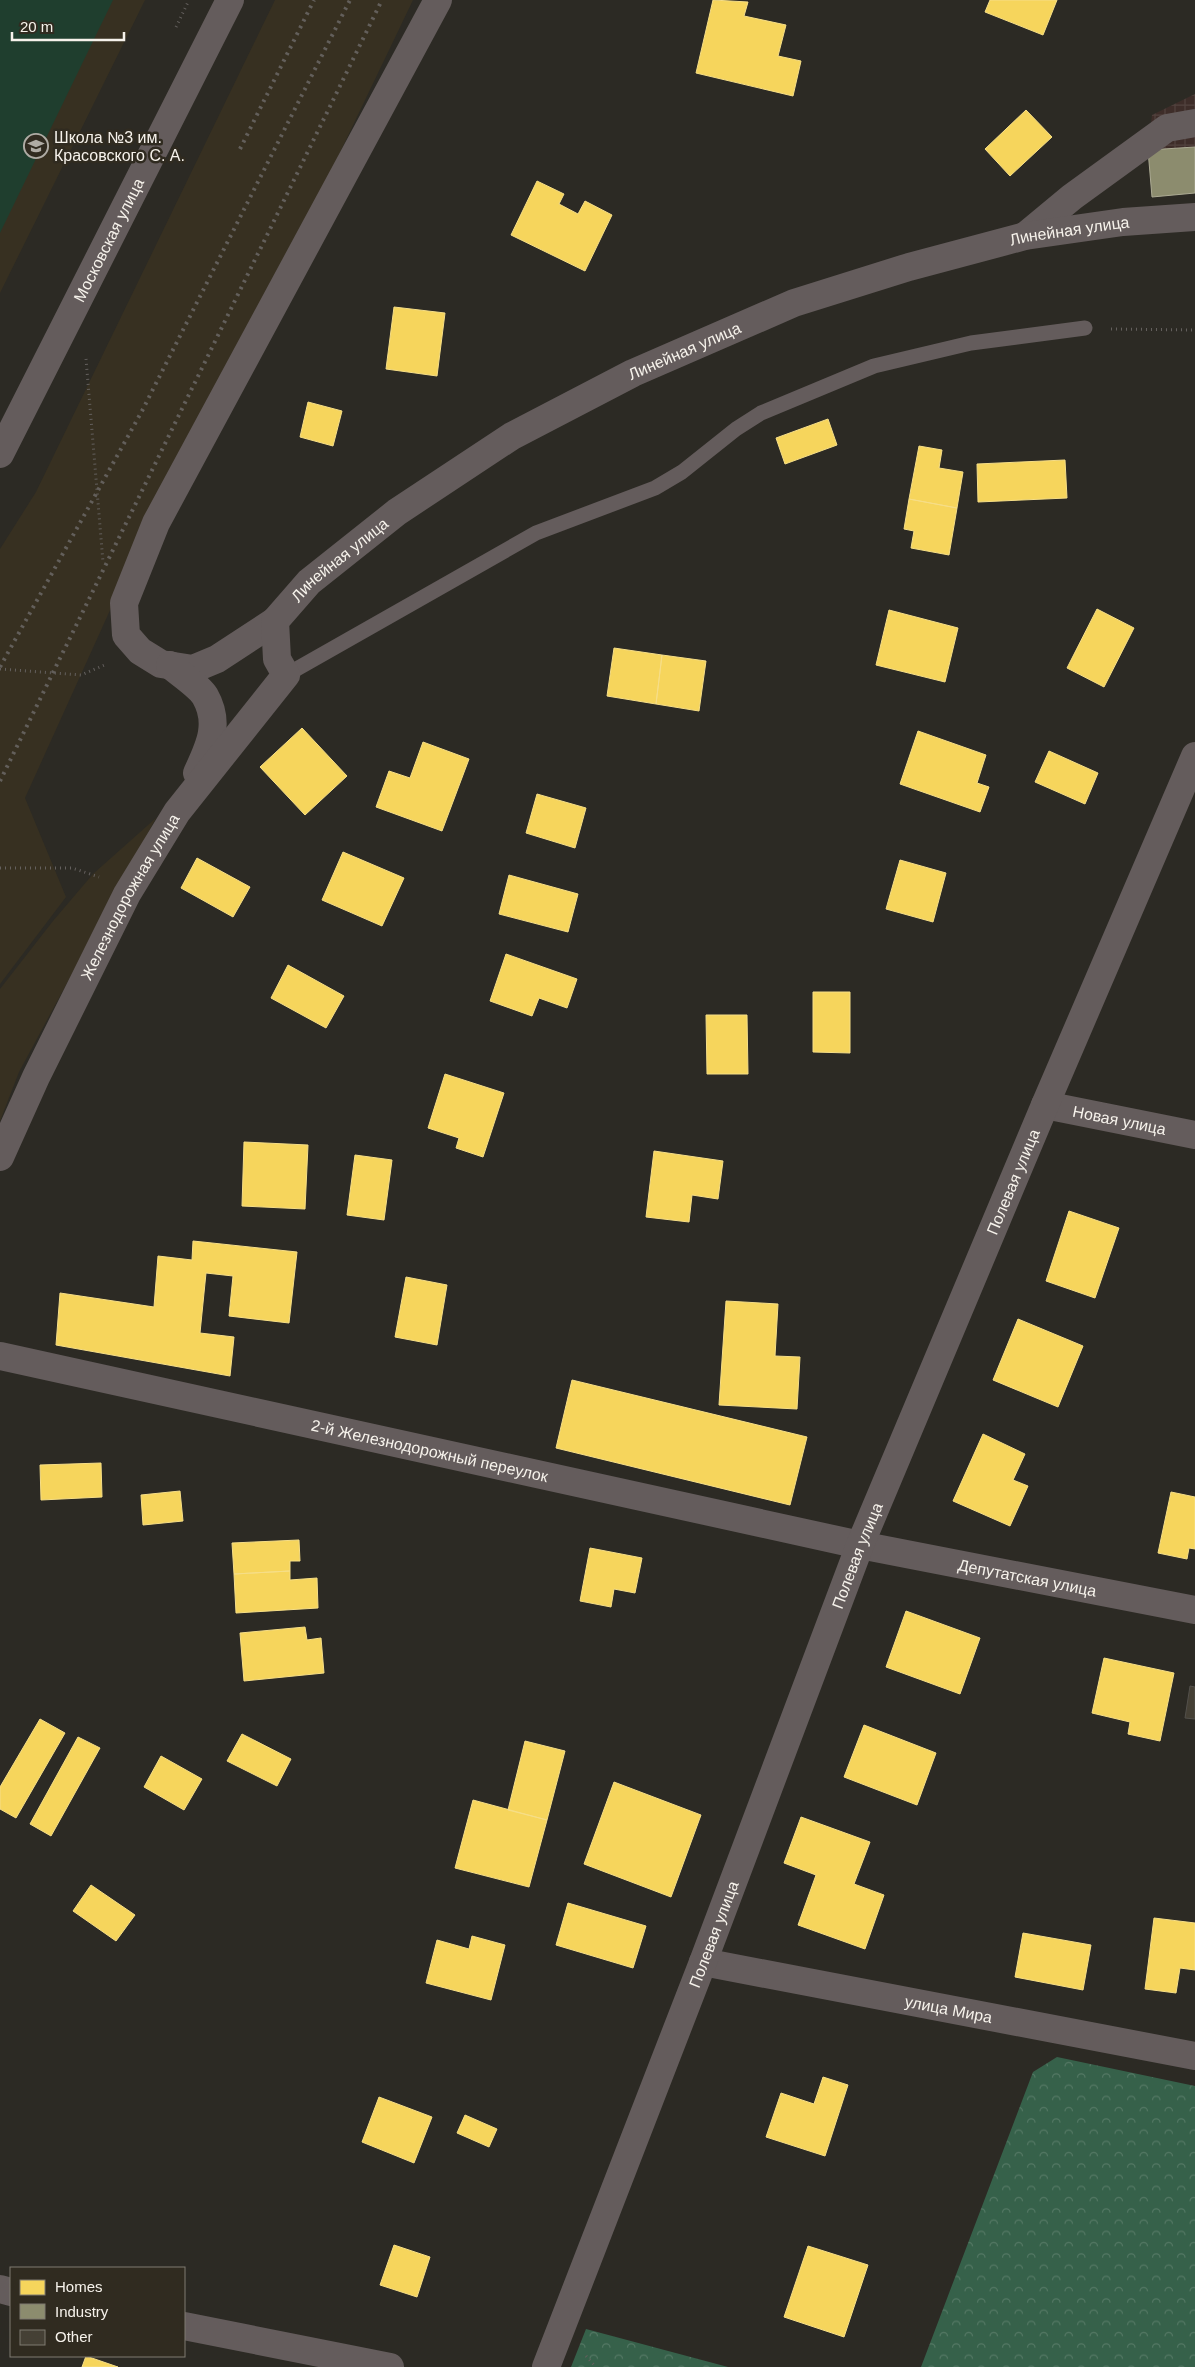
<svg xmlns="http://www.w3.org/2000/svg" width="1195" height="2367" viewBox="0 0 1195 2367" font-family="Arial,sans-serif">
  <defs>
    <pattern id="industrial-grid" width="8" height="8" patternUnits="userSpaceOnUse" patternTransform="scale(1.25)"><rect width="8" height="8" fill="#3e2d29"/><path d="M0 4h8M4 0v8" fill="none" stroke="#51423e"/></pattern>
    <pattern id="forest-crowns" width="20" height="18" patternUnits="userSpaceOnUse" patternTransform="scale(1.25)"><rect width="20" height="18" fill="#36614a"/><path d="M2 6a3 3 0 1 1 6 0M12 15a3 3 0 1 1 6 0" fill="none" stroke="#547864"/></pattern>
  </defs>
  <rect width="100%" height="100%" fill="#2c2a24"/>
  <!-- built -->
  <path fill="#373021" d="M0 0H145L0 293Z
    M275 0H413L320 194 150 522 25 798 66 897 0 984V549L36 492Z
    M156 818 19 1072 0 1121V989L53 921 93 874Z"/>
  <!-- industrial -->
  <path fill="url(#industrial-grid)" d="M1195 94V193L1152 197 1148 150 1152 115Z"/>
  <!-- green -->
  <path fill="#1f3e2e" d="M0 0H113L0 233Z"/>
  <!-- forest -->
  <path fill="url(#forest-crowns)" d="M1057 2057 1195 2086V2367H921L1033 2072Z
    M586 2329 728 2367H571Z"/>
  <!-- homes -->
  <path fill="#f6d55c" stroke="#f6de87" d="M713 0 748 2 744 16 786 25 778 56 801 61 793 96 696 73Z
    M990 0H1057L1043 35 985 12Z
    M1026 110 1052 137 1010 176 985 149Z
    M537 181 564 194 559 204 578 214 585 201 612 215 585 271 511 235Z
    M394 307 445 313 437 376 386 369Z
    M308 402 342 411 333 446 300 437Z
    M828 419 837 445 785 464 776 438Z
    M919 446 942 450 939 468 963 472 957 508 909 499Z
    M1065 460 1067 498 978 502 977 464Z
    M909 499 957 508 949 555 911 548 914 531 904 529Z
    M1097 609 1134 628 1104 687 1067 668Z
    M889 610 958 628 945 682 876 665Z
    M614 648 662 655 656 704 607 696Z
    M662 655 706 661 699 711 656 704Z
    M302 728 347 776 305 815 260 767Z
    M918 731 986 755 977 783 989 787 980 812 900 784Z
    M423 742 469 759 442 831 376 807 389 771 410 778Z
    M1049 751 1098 773 1085 804 1035 782Z
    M537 794 586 808 575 848 526 833Z
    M343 852 404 878 382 926 322 900Z
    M197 858 250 887 233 917 181 888Z
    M900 860 946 873 933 922 886 909Z
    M509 875 578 894 568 932 499 914Z
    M506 954 577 979 567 1008 539 998 532 1016 490 1001Z
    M288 965 344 996 326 1028 271 998Z
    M813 992H850V1053L813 1052Z
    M706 1015H747L748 1074H707Z
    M445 1074 504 1093 483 1157 456 1148 459 1138 428 1128Z
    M244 1142 308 1145 305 1209 242 1206Z
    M654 1151 723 1161 718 1199 692 1195 689 1222 646 1217Z
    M355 1155 392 1160 384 1220 347 1215Z
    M1069 1211 1119 1228 1095 1298 1046 1281Z
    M193 1241 297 1252 289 1323 229 1316 233 1276 206 1273 200 1333 234 1337 230 1376 56 1345 60 1293 154 1307 158 1256 192 1260Z
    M406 1277 447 1285 437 1345 395 1337Z
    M726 1301 778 1304 775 1356 800 1357 797 1409 719 1405Z
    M1018 1319 1083 1346 1058 1407 993 1380Z
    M572 1380 807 1437 790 1505 556 1448Z
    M983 1434 1025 1454 1013 1480 1028 1486 1010 1526 953 1501Z
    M101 1463 102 1497 41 1500 40 1465Z
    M180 1491 183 1521 143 1525 141 1495Z
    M1171 1492 1195 1497V1549L1189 1548 1187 1559 1158 1553Z
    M299 1540 300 1561H290V1571L234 1574 232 1543Z
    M590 1548 642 1558 635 1593 614 1589 611 1607 580 1601Z
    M290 1571V1580L317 1578 318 1608 236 1613 234 1574Z
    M906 1611 980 1638 960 1694 886 1667Z
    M305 1627 307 1640 321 1638 324 1673 244 1681 240 1633Z
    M1104 1658 1174 1673 1160 1741 1128 1734 1130 1722 1092 1713Z
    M40 1719 65 1733 16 1818 0 1809V1787Z
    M864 1725 936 1753 917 1805 844 1777Z
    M242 1734 291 1759 277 1786 227 1761Z
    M78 1737 100 1748 51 1836 30 1824Z
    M525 1741 565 1751 547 1820 508 1810Z
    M161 1756 202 1779 184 1810 144 1787Z
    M614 1782 701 1815 671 1897 584 1864Z
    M473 1800 547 1820 529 1887 455 1868Z
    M801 1817 870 1842 854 1884 884 1895 865 1949 798 1925 816 1875 784 1863Z
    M91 1885 135 1915 116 1941 73 1911Z
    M568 1903 646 1926 633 1968 556 1945Z
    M1154 1918 1195 1923V1970L1180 1968 1176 1993 1145 1989Z
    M1023 1933 1091 1945 1083 1990 1015 1977Z
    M472 1936 505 1945 491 2000 426 1983 437 1940 469 1949Z
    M823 2077 848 2085 825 2156 766 2137 781 2093 814 2104Z
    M379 2097 432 2117 414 2163 362 2142Z
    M465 2115 497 2129 489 2147 457 2133Z
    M394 2245 430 2257 417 2297 380 2285Z
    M808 2246 868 2265 844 2337 784 2317Z
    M86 2356 118 2367H82Z"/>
  <!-- industry -->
  <path fill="#8c8c6e" stroke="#acab94" d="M1195 147V193L1152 197 1148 150Z"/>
  <!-- building -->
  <path fill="#454035" stroke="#53504b" d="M1190 1686 1195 1687V1719L1185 1718Z"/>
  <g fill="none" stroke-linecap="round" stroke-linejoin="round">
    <!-- path -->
    <path stroke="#64605e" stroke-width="3" stroke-dasharray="1 4" stroke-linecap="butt" d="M176 27 189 0
      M1111 329 1195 330
      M86 359 103 562
      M0 669 81 675 107 664
      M0 868H72L99 877
      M586 2356 596 2367"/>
    <!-- service -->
    <path stroke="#645c5c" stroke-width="15" d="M286 675 536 533 655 488 682 472 736 429 761 413 874 366 971 343 1085 328"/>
    <!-- minor -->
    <g stroke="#645c5c" stroke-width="28">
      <path d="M1025 236 1072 197 1167 128 1195 123"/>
      <path id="s1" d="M0 454 230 0"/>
      <path d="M275 621 217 659 193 669 161 664 140 651 126 635 124 603 156 523 438 0"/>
      <path d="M170 665C179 673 199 686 205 696 221 724 209 747 197 773"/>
      <path id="s2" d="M1045 1105 1195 1135"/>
      <path id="s3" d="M0 1157 36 1077 127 894 177 812 286 675 277 659 275 621 309 582 397 512 512 436 633 373 794 303 909 267 1025 236 1123 222 1195 217"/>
      <path id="s4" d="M0 1356 860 1545 1195 1610"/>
      <path id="s5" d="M703 1962 1195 2056"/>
      <path d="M0 2289 11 2292"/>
      <path d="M184 2326 390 2367"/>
      <path id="s6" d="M546 2367 703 1962 860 1545 1045 1105 1195 756"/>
    </g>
    <!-- rail -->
    <path stroke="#635f5b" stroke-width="4" stroke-dasharray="2.5 5" stroke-linecap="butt" d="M240 149 314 0
      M0 667 142 411 350 0
      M0 781 382 0"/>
  </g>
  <!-- icons -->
  <defs>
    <symbol id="school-ring" viewBox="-11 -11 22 22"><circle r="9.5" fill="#302b20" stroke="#afaca5" stroke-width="1.5"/><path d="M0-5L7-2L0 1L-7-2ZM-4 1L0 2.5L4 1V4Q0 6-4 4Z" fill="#afaca5"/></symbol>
  </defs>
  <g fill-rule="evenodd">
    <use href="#school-ring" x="22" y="132" width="28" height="28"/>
  </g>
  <g text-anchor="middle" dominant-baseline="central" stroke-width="5" stroke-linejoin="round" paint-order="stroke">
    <!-- poi labels -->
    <g font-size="16" fill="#f6f2eb" stroke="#302b20" text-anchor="start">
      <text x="54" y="137">Школа №3 им.<tspan x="54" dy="18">Красовского С. А.</tspan></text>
    </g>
    <!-- street labels -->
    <g font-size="16" fill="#f6f2eb" stroke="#302b20">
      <text stroke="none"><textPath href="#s3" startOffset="1519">Линейная улица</textPath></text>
      <text stroke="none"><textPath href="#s1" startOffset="240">Московская улица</textPath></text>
      <text stroke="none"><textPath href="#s3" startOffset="1114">Линейная улица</textPath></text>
      <text stroke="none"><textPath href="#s3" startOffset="709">Линейная улица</textPath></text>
      <text stroke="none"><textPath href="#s3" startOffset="291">Железнодорожная улица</textPath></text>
      <text stroke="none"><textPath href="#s2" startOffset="76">Новая улица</textPath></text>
      <text stroke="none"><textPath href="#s6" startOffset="1274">Полевая улица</textPath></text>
      <text stroke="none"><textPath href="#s4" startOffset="440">2-й Железнодорожный переулок</textPath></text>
      <text stroke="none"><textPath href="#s6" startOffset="869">Полевая улица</textPath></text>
      <text stroke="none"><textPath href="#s4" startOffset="1051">Депутатская улица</textPath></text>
      <text stroke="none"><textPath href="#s6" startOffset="464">Полевая улица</textPath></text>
      <text stroke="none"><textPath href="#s5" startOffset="250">улица Мира</textPath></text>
    </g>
  </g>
  <!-- legend -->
  <rect x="10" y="2267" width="175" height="90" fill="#302b20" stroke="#7f7b71"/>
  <rect x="20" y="2280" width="25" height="15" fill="#f6d55c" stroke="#7f7b71"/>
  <text x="55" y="2292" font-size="15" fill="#f6f2eb">Homes</text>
  <rect x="20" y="2304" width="25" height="15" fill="#8c8c6e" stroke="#7f7b71"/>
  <text x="55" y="2317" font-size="15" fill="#f6f2eb">Industry</text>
  <rect x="20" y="2330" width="25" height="15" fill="#454035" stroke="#7f7b71"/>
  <text x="55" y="2342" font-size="15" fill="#f6f2eb">Other</text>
  <!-- scale -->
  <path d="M12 32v8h112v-8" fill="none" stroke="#f6f2eb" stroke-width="2.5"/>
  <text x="20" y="32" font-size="15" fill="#f6f2eb" stroke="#302b20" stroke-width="4" paint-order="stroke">20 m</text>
</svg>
